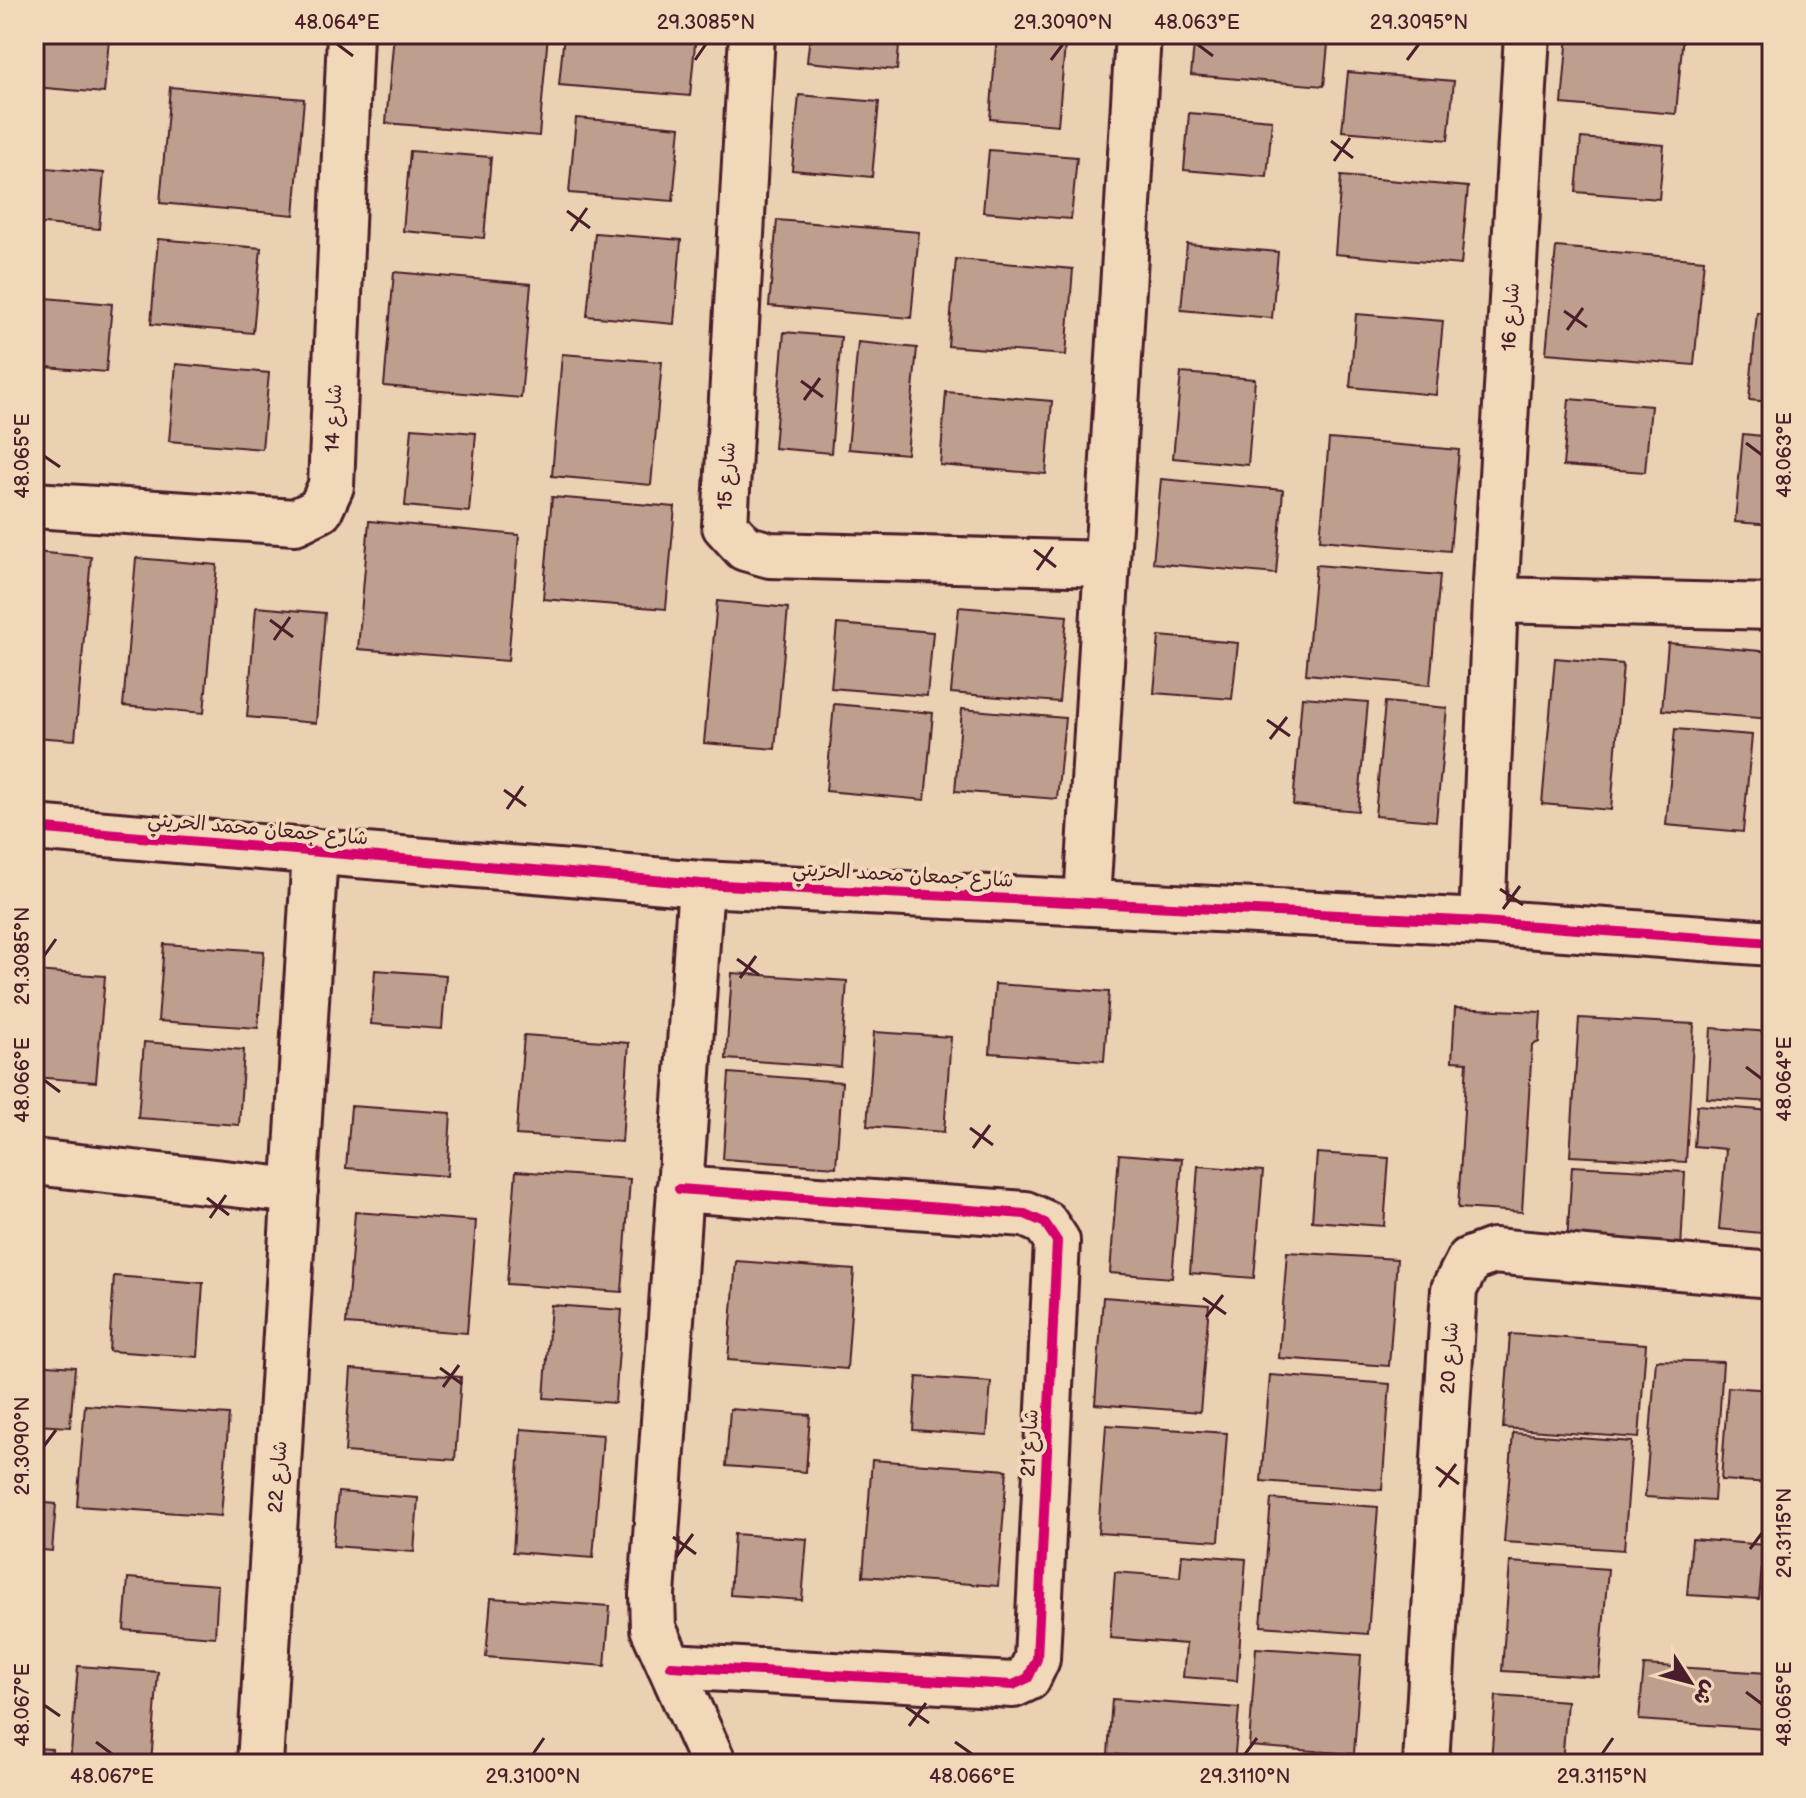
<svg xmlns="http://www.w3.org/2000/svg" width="1806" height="1798" viewBox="0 0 1806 1798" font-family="'Balsamiq Sans','Playpen Sans Arabic',sans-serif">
  <rect width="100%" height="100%" fill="#ead1b2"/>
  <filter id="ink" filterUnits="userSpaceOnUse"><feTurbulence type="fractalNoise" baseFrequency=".0125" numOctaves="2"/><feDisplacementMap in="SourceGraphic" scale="16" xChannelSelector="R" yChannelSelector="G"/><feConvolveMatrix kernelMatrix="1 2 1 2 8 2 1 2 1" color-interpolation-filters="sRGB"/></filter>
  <g filter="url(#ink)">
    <!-- building -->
    <path fill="#be9f8d" stroke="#4a1f2b" stroke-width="2" d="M34 34 109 39 104 93 34 87Z
      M219 34H300V41Z
      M394 34H548L539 136 386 123Z
      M564 34H696L690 96 559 85Z
      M810 34H900L897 70 807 62Z
      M997 34H1066L1058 125 990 119Z
      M1195 34H1329L1324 86 1191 75Z
      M1568 34H1683L1676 114 1562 104Z
      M1770 69H1772V132L1764 131Z
      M1348 72 1454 81 1448 140 1342 131Z
      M170 87 304 99 294 215 160 203Z
      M799 95 879 102 872 177 792 170Z
      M1189 113 1272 120 1267 177 1184 170Z
      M576 118 680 127 673 201 569 193Z
      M1581 138 1664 145 1659 199 1576 192Z
      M989 150 1077 157 1071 219 983 212Z
      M410 151 491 157 484 238 403 231Z
      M34 167 104 173 99 229 34 223Z
      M1341 176 1468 187 1461 265 1335 254Z
      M1769 198H1772V261L1764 260Z
      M777 220 919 232 911 318 769 306Z
      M595 233 681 240 674 324 587 316Z
      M158 239 261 248 253 333 151 324Z
      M1187 244 1278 252 1272 318 1181 310Z
      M1556 247 1704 260 1694 365 1546 353Z
      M956 259 1073 269 1066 355 948 346Z
      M394 272 531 284 521 398 384 386Z
      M34 297 112 304 106 372 34 366Z
      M1757 312 1772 313V402L1749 400Z
      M1356 314 1443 321 1436 395 1350 387Z
      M784 332 841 337 831 453 774 448Z
      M858 342 917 348 907 454 848 449Z
      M562 354 662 362 651 485 552 476Z
      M176 364 269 373 262 449 169 441Z
      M1181 373 1255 379 1248 465 1173 458Z
      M946 392 1052 401 1046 474 940 465Z
      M1569 399 1651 406 1645 472 1563 466Z
      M412 428 476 433 469 512 405 506Z
      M1743 434 1772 437V525L1735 522Z
      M1329 439 1459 450 1450 551 1320 540Z
      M1161 479 1283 490 1276 574 1153 563Z
      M552 497 675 507 666 609 543 599Z
      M369 521 519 535 508 661 358 649Z
      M34 552 91 557 75 740 34 737Z
      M136 558 217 565 204 713 123 706Z
      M1316 565 1440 575 1430 685 1306 674Z
      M717 601 788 608 775 749 704 743Z
      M256 607 325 613 316 723 247 717Z
      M959 607 1067 616 1059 702 951 693Z
      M837 624 933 632 927 696 831 688Z
      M1159 636 1238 643 1232 699 1154 693Z
      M1668 643 1772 652 1771 719 1662 710Z
      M1555 658 1623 664 1611 810 1542 804Z
      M1302 697 1368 702 1358 811 1293 805Z
      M1385 702 1447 708 1436 821 1375 816Z
      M834 704 933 713 925 800 826 791Z
      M962 709 1065 718 1057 799 955 791Z
      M1675 729 1752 735 1743 832 1666 825Z
      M164 944 264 951 258 1028 158 1021Z
      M375 970 446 975 442 1029 371 1024Z
      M34 971 105 976 96 1082 34 1077Z
      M732 973 847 981 841 1067 726 1059Z
      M995 984 1109 992 1104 1061 990 1053Z
      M1455 1008 1541 1012 1539 1042 1532 1045 1522 1212 1458 1208 1467 1062 1452 1061Z
      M1579 1018 1694 1024 1686 1162 1570 1156Z
      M1711 1028 1772 1032V1102L1707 1098Z
      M874 1032 951 1037 944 1132 867 1126Z
      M524 1035 629 1043 622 1142 516 1135Z
      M144 1042 244 1050 239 1125 138 1118Z
      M729 1073 842 1082 836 1167 723 1159Z
      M1697 1105 1772 1111V1234L1719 1229 1726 1149 1694 1146Z
      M351 1106 451 1113 447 1176 346 1168Z
      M1317 1153 1389 1158 1384 1226 1312 1221Z
      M1119 1154 1182 1159 1172 1278 1110 1273Z
      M1198 1166 1263 1171 1254 1278 1190 1273Z
      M1572 1166 1685 1172 1681 1249 1567 1243Z
      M516 1171 630 1179 622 1292 507 1284Z
      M355 1212 476 1221 467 1333 346 1324Z
      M1287 1252 1397 1259 1389 1366 1279 1358Z
      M736 1261 854 1270 847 1369 728 1360Z
      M114 1276 203 1283 198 1357 109 1351Z
      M1103 1297 1209 1305 1200 1412 1095 1404Z
      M551 1305 622 1310 615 1403 544 1398Z
      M1510 1334 1646 1344 1639 1438 1503 1428Z
      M1656 1360 1723 1362 1714 1501 1645 1497Z
      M34 1364 75 1367 70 1427 34 1425Z
      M351 1369 461 1377 455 1460 345 1452Z
      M1270 1375 1390 1384 1382 1490 1261 1481Z
      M917 1377 991 1382 987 1435 913 1430Z
      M1728 1387 1772 1390V1483L1721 1480Z
      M85 1405 229 1415 221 1516 77 1506Z
      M730 1409 810 1415 806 1472 726 1466Z
      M1106 1425 1227 1433 1219 1541 1098 1533Z
      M521 1429 603 1435 593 1558 513 1552Z
      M1513 1433 1632 1442 1624 1550 1504 1542Z
      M872 1460 1007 1470 998 1586 863 1576Z
      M338 1492 418 1498 414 1552 333 1546Z
      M1271 1499 1378 1507 1368 1634 1261 1626Z
      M34 1502 56 1504 52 1551 34 1549Z
      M734 1534 807 1539 802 1600 730 1595Z
      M1692 1539 1764 1545 1759 1599 1687 1595Z
      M1182 1554 1246 1559 1237 1681 1183 1677 1186 1644 1110 1638 1115 1572 1180 1577Z
      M1510 1562 1608 1569 1599 1677 1502 1671Z
      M128 1578 218 1585 215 1637 124 1630Z
      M491 1598 610 1606 605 1666 486 1657Z
      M1256 1648 1361 1655 1354 1754 1249 1746Z
      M1644 1665 1768 1673 1764 1729 1639 1720Z
      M78 1666 158 1672 151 1764H70Z
      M1496 1696 1567 1701 1562 1764 1491 1761Z
      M1112 1699 1239 1708 1234 1764H1171V1759L1108 1754Z
      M34 1748 52 1749 51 1764H34Z"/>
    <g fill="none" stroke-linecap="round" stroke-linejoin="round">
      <defs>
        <path id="minor" d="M752 34 725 526 745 548 770 555 1106 564
          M34 505 295 522 320 510 331 486 350 34
          M1495 600 1772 607
          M34 828 701 884 1482 922 1772 943
          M701 884 652 1595 653 1628 714 1764
          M1087 901 1138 34
          M1482 922 1495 600 1527 34
          M34 1162 295 1191
          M671 1666 1013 1685 1028 1678 1037 1659 1057 1241 1045 1223 1025 1214 679 1189
          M260 1764 315 852
          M1426 1764 1454 1289 1469 1260 1493 1251 1772 1275"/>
      </defs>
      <!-- minor casing -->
      <use href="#minor" stroke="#4a1f2b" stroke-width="50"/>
      <!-- minor -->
      <use href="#minor" stroke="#f1d8b8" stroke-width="44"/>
      <defs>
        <path id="cycleway" d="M34 828 701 884 1482 922 1772 943
          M671 1666 1013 1685 1028 1678 1037 1659 1057 1241 1045 1223 1025 1214 679 1189"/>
      </defs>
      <!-- cycleway casing -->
      <use href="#cycleway" stroke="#f1d8b8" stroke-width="15"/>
      <!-- cycleway -->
      <use href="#cycleway" stroke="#d6006c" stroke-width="10"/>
    </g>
  </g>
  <!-- ticks -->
  <path fill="none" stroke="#4a1f2b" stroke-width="3" d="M337 44 353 56M1197 44 1213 56M695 60 706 44M1051 60 1063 44M1407 60 1419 44M1331 141 1353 158M1334 161 1350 138M567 211 590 228M571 231 587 208M1564 311 1587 327M1567 330 1583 308M801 381 823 397M804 400 820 378M1746 443 1762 455M44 456 60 467M1034 550 1056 567M1037 570 1053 547M270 620 293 637M274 640 290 617M1267 720 1290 736M1270 739 1287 717M504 790 526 806M507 809 523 786M1500 889 1523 905M1503 909 1520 886M44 956 56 939M737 959 759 975M740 978 756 956M1746 1067 1762 1079M44 1080 60 1092M970 1128 993 1145M973 1148 990 1125M207 1198 229 1215M210 1218 226 1195M1203 1298 1226 1314M1206 1317 1223 1295M440 1368 462 1384M443 1387 459 1365M44 1446 56 1430M1436 1467 1459 1484M1439 1487 1456 1464M673 1537 696 1554M1750 1549 1762 1533M676 1557 693 1534M1746 1692 1762 1704M44 1705 60 1716M906 1707 929 1723M909 1726 926 1703M96 1742 112 1754M955 1742 972 1754M533 1754 544 1738M1245 1754 1257 1738M1602 1754 1613 1738"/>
  <g text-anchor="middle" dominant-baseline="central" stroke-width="8" stroke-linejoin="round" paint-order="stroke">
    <!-- street labels -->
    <g font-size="20" fill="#4a1f2b" stroke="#f1d8b8">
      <text transform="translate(1511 317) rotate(-87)">شارع 16</text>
      <text transform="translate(334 418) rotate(-88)">شارع 14</text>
      <text transform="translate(727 476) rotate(-87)">شارع 15</text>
      <text transform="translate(258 829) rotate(5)">شارع جمعان محمد الحريتي</text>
      <text transform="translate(903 875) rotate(3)">شارع جمعان محمد الحريتي</text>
      <text transform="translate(1450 1358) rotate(-87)">شارع 20</text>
      <text transform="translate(1030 1443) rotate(-87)">شارع 21</text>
      <text transform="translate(278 1477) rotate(-86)">شارع 22</text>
    </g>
  </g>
  <!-- margin -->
  <rect width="1806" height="1798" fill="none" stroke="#f1d8b8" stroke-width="88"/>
  <!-- north arrow -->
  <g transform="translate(1690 1682) rotate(126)" stroke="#f1d8b8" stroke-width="6" paint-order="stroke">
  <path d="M0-6L14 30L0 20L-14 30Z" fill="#4a1f2b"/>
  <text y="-12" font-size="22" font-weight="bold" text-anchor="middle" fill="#4a1f2b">ش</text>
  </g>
  <rect x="44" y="44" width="1718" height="1710" fill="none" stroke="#4a1f2b" stroke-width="3"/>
  <g font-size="20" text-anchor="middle" fill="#4a1f2b">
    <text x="337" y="29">48.064°E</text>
    <text x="706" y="29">29.3085°N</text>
    <text x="1063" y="29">29.3090°N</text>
    <text x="1197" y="29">48.063°E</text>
    <text x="1419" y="29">29.3095°N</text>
    <text transform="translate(1784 455) rotate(-90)" y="7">48.063°E</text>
    <text transform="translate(22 456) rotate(-90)" y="7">48.065°E</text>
    <text transform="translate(22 956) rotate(-90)" y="7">29.3085°N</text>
    <text transform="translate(1784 1079) rotate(-90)" y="7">48.064°E</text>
    <text transform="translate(22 1080) rotate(-90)" y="7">48.066°E</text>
    <text transform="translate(22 1446) rotate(-90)" y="7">29.3090°N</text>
    <text transform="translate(1784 1533) rotate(-90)" y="7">29.3115°N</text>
    <text transform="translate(1784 1704) rotate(-90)" y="7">48.065°E</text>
    <text transform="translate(22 1705) rotate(-90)" y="7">48.067°E</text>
    <text x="112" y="1783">48.067°E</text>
    <text x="533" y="1783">29.3100°N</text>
    <text x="972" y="1783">48.066°E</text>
    <text x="1245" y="1783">29.3110°N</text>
    <text x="1602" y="1783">29.3115°N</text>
  </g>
</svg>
